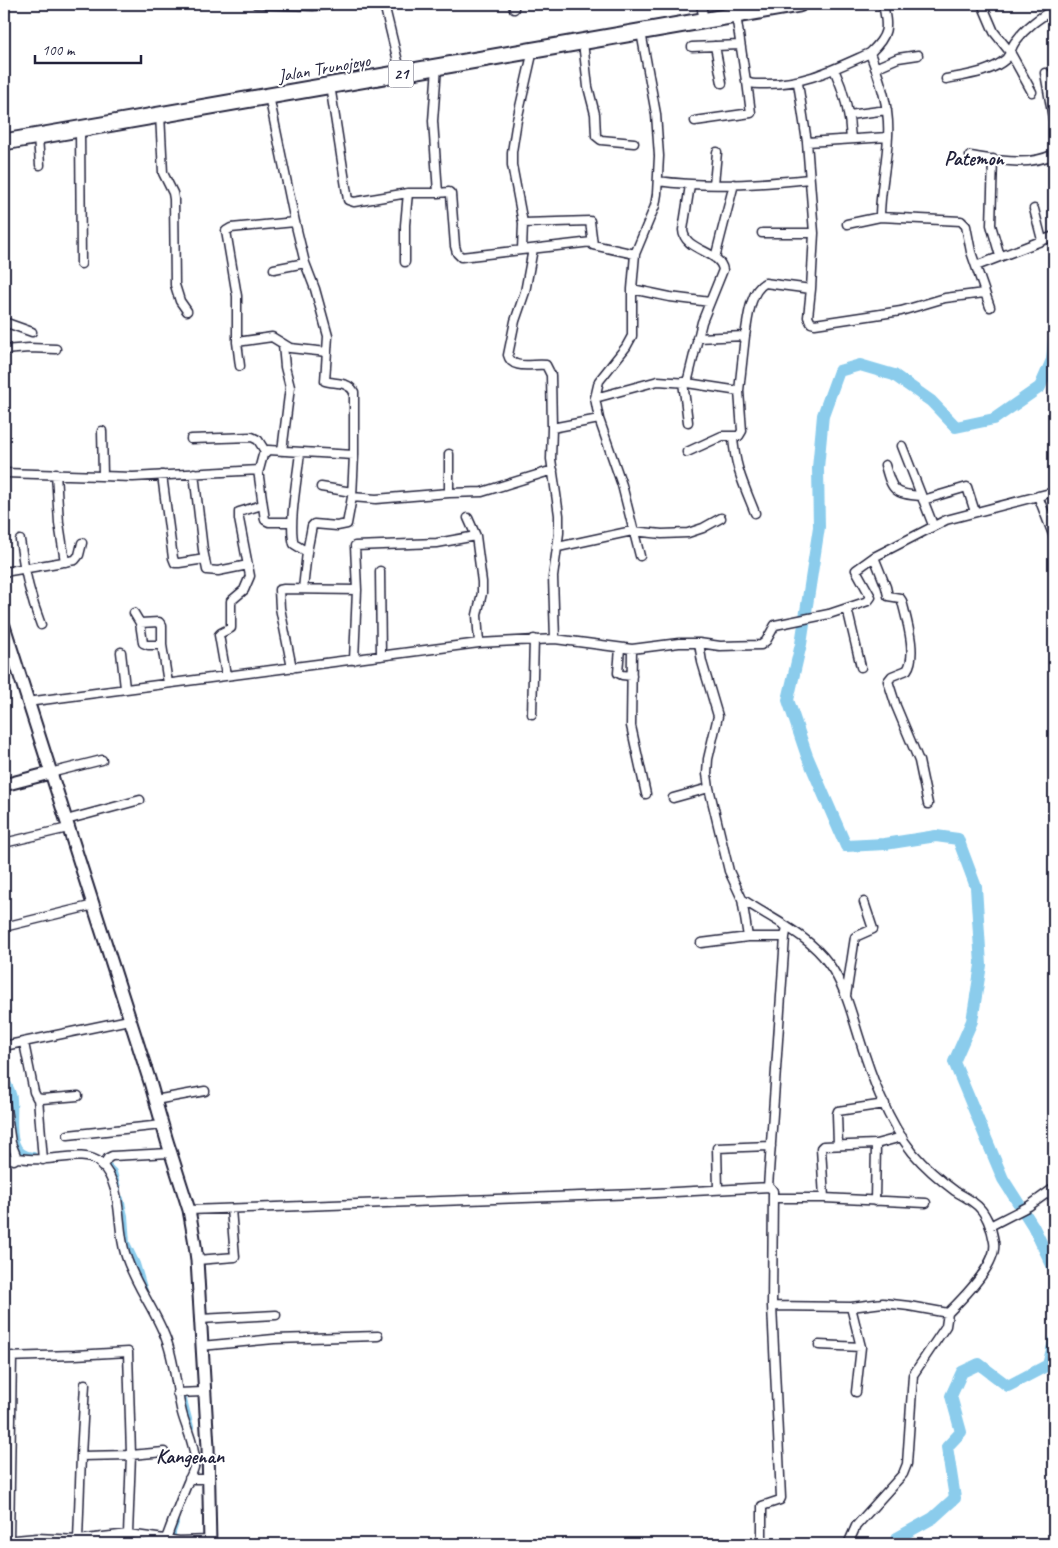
<svg xmlns="http://www.w3.org/2000/svg" width="1058" height="1548" viewBox="0 0 1058 1548" font-family="Caveat,sans-serif">
  <rect width="100%" height="100%" fill="#fff"/>
  <filter id="ink" filterUnits="userSpaceOnUse"><feTurbulence type="fractalNoise" baseFrequency=".02" numOctaves="2"/><feDisplacementMap in="SourceGraphic" scale="10" xChannelSelector="R" yChannelSelector="G"/><feConvolveMatrix kernelMatrix="1 2 1 2 8 2 1 2 1" color-interpolation-filters="sRGB"/></filter>
  <g filter="url(#ink)">
    <g fill="none" stroke-linecap="round" stroke-linejoin="round">
      <!-- canal -->
      <path stroke="#8bccec" stroke-width="8" d="M4 1078C8 1084 13 1093 13 1100 15 1120 6 1154 33 1156
        M102 1162 113 1172 117 1188
        M120 1199 124 1216 126 1243 136 1264 144 1291
        M183 1400 190 1427
        M172 1544V1532L175 1523"/>
      <!-- river -->
      <path stroke="#8bccec" stroke-width="12" d="M1054 340 1052 360 1040 387 994 419 956 427 931 401 894 375 860 365 839 371 823 415 818 468 819 527 801 644 788 700 807 756 846 846 885 844 936 836 958 839 976 887 981 965 972 1021 954 1062 1003 1179 1033 1226 1054 1269
        M894 1544 897 1538 933 1518 955 1498 947 1447 961 1432 951 1396 962 1372 979 1364 1008 1386 1048 1365 1054 1342"/>
      <defs>
        <path id="street" d="M256 4 313 6 332 4
          M384 4 401 74
          M513 4 514 9
          M701 4 704 21
          M982 4 994 32 1010 52 1032 92
          M736 15 746 81C751 85 758 84 764 84 804 85 834 69 870 53 889 35 888 28 883 4
          M583 42 588 87 595 114 596 136 601 140 634 143
          M715 46 722 83
          M692 47 740 45
          M870 53C880 80 890 108 888 136 887 164 880 190 880 217
          M875 68 898 58 918 55
          M834 69C844 91 850 115 851 139
          M1045 73 1054 124
          M946 79C966 75 990 73 1006 59 1011 54 1011 47 1015 42 1026 27 1039 18 1054 9
          M798 83 807 142 814 233 811 289
          M330 85 348 200 354 202 408 193 405 225V262
          M269 96 295 222 305 263 315 289 328 336 325 381C334 384 348 381 354 392V455
          M160 114 163 173 173 193 174 199 175 285 180 301 187 311
          M849 115 887 110
          M695 121 751 113 747 82
          M80 129 81 264
          M38 137 40 165
          M807 142 888 137
          M970 156C997 160 1028 167 1054 154
          M993 159 991 225 1000 256
          M658 181C708 188 760 184 809 179
          M714 184 717 152
          M408 193H438L433 121 437 67
          M438 193 449 192 451 194 455 246 457 253 461 257 592 242
          M1034 209 1042 240
          M523 223 590 221 593 245 635 254
          M847 224 880 217 961 221 966 226 971 252 990 307
          M762 233H814
          M533 249 525 292 515 321 508 355C512 371 534 363 546 365L551 375 552 428 551 459 559 515V533L553 577 555 639
          M522 250 523 223 512 165V152L517 120 533 50
          M715 258 734 184
          M976 266 1054 236
          M274 269 305 263
          M632 289 670 297 710 302
          M4 322 32 332
          M745 336C748 321 749 292 765 283L811 289 808 317 811 323 815 324 901 311 945 298 984 293
          M237 342 272 337 290 348 327 352
          M4 350 29 348 56 349
          M240 366 237 342V296L226 231 231 228 295 222
          M683 382 688 422
          M687 383 739 391
          M595 398 658 381 687 383 702 322 723 270C720 250 684 251 683 230L690 185
          M552 428 599 419
          M102 431 103 475
          M733 437C735 468 744 485 755 513
          M191 439 252 437 258 440 265 451
          M902 446 933 525
          M282 451 290 387 285 367 283 345
          M300 452C298 474 288 525 294 544L307 552 303 589
          M687 452 722 436H739L742 431 739 391 745 336 697 338
          M885 465C892 491 894 494 921 496
          M258 470 265 520 269 522H292
          M4 473 133 477 259 470 263 455 268 450 354 455 352 497 376 499 449 493V454
          M56 473 59 523 65 562
          M194 473 203 550 207 570 218 571 248 565
          M162 475 173 558 175 563H179L205 559
          M321 487 352 492
          M449 493 482 492 553 470
          M1038 496 1054 537
          M923 500 967 487 975 512
          M468 518 476 536 482 582V593L477 615 479 643
          M20 540C24 570 30 597 41 625
          M558 547 632 531 662 534 688 533 703 528 721 518
          M307 552 312 526 314 524 337 526 347 524 352 497
          M640 556 622 485 599 419 595 398 599 381 626 347 632 336V289L635 254 655 206 657 194 659 156 656 114 641 32
          M874 557 886 587 888 596 900 598 902 601C906 618 918 655 907 670L892 676 888 681 896 706 919 761 928 804
          M380 571 381 656
          M4 572 75 560 79 555 82 543
          M847 608 861 667
          M134 613 140 623 143 643 148 645H162
          M140 623 159 622 162 626V645L168 683
          M699 643 720 646 761 645 766 641 775 625 829 614 868 601 871 597 856 570 874 557 946 520 1054 492
          M620 648 618 673 622 675 632 676
          M632 649 631 726 646 794
          M121 652 125 688
          M354 660 357 590 355 546 437 543 476 536
          M292 668 280 608 279 590 284 589 357 590
          M226 675 219 635 221 633 231 628V601L244 590 250 576 239 519V512L262 505
          M27 702 479 643 555 639 632 649 679 643H699L702 662 718 716 708 759 707 774 709 788 729 871 742 899 748 937
          M532 714 534 639
          M50 773 102 760
          M673 798 709 788
          M66 820 140 800
          M4 843 68 828
          M742 899C771 919 808 934 829 964 845 986 851 1012 859 1037 871 1076 887 1121 913 1153 925 1167 940 1180 955 1191 961 1195 968 1198 974 1203 986 1211 992 1229 994 1242 998 1264 962 1299 948 1313L909 1306 883 1303 851 1307 772 1306
          M4 927 94 905
          M701 943 748 937H785
          M846 996 855 937 873 929 864 902
          M24 1043 34 1092 37 1098 42 1099 78 1096
          M4 1046 129 1020
          M4 1095 11 1143 17 1158C26 1159 35 1160 44 1159 60 1159 87 1151 100 1163 124 1186 116 1224 125 1253 134 1284 155 1309 166 1339 175 1362 176 1389 182 1413 186 1428 195 1445 195 1461 195 1469 191 1475 188 1482 180 1501 173 1520 166 1539V1544
          M38 1098 43 1160
          M155 1100 205 1091
          M68 1135 162 1125
          M838 1145 837 1114 838 1111 885 1104
          M4 1157 14 1160 17 1158
          M102 1167 108 1158 112 1156 170 1153
          M768 1187 785 937 787 927
          M718 1189 717 1148 771 1146
          M773 1198H824L926 1203
          M824 1198 821 1148 823 1146 876 1144 902 1137
          M875 1201 876 1144
          M189 1210 637 1194 770 1187 773 1191 772 1306 781 1498 780 1500 762 1506V1544
          M990 1226 1029 1206 1054 1188
          M197 1260 235 1257 231 1209
          M200 1319 276 1315
          M819 1345 861 1347 851 1307
          M201 1346 274 1339 378 1336
          M4 1357 75 1355 128 1352 131 1455 128 1534 125 1544
          M85 1384 81 1456 131 1455 164 1452
          M856 1392 861 1347
          M177 1393 203 1392
          M189 1479H209
          M78 1540 81 1456
          M4 1541 37 1538 78 1540 128 1534 179 1541 210 1540
          M9 1541 12 1356
          M848 1544 856 1526 903 1474 907 1464 913 1375 946 1326 948 1313"/>
        <path id="secondary" d="M4 626 150 1082 167 1141 189 1210 194 1238 197 1260 208 1447 210 1544
          M4 785 50 773"/>
        <path id="highway" d="M4 142 799 4"/>
      </defs>
      <!-- street casing -->
      <use href="#street" stroke="#22223b" stroke-width="11"/>
      <!-- secondary casing -->
      <use href="#secondary" stroke="#22223b" stroke-width="15"/>
      <!-- highway casing -->
      <use href="#highway" stroke="#22223b" stroke-width="19"/>
      <!-- street -->
      <use href="#street" stroke="#fff" stroke-width="8"/>
      <!-- secondary -->
      <use href="#secondary" stroke="#fff" stroke-width="11"/>
      <!-- highway -->
      <use href="#highway" stroke="#fff" stroke-width="15"/>
    </g>
  </g>
  <g text-anchor="middle" dominant-baseline="central" stroke-width="4" stroke-linejoin="round" paint-order="stroke">
    <!-- shield labels -->
    <rect fill="#fff" stroke="#646476" stroke-width="1" x="388.5" y="60.5" width="25" height="27" rx="4"/>
    <g font-size="16" font-weight="bold" fill="#22223b">
      <text x="401" y="74">21</text>
    </g>
    <!-- street labels -->
    <g font-size="18" fill="#22223b" stroke="#fff">
      <text transform="translate(324 68) rotate(-10)">Jalan Trunojoyo</text>
    </g>
    <!-- quarter labels -->
    <g font-size="20" font-weight="bold" fill="#22223b" stroke="#fff">
      <text x="974" y="158">Patemon</text>
      <text x="190" y="1456">Kangenan</text>
    </g>
  </g>
  <!-- margin -->
  <rect width="1058" height="1548" fill="none" stroke="#fff" stroke-width="20"/>
  <rect x="10" y="10" width="1038" height="1528" fill="none" stroke="#22223b" stroke-width="2" filter="url(#ink)"/>
  <!-- scale -->
  <path d="M35 55v8h106v-8" fill="none" stroke="#22223b" stroke-width="2.5"/>
  <text x="42" y="55" font-size="15" fill="#22223b" stroke="#ffffff" stroke-width="4" paint-order="stroke">100 m</text>
</svg>
